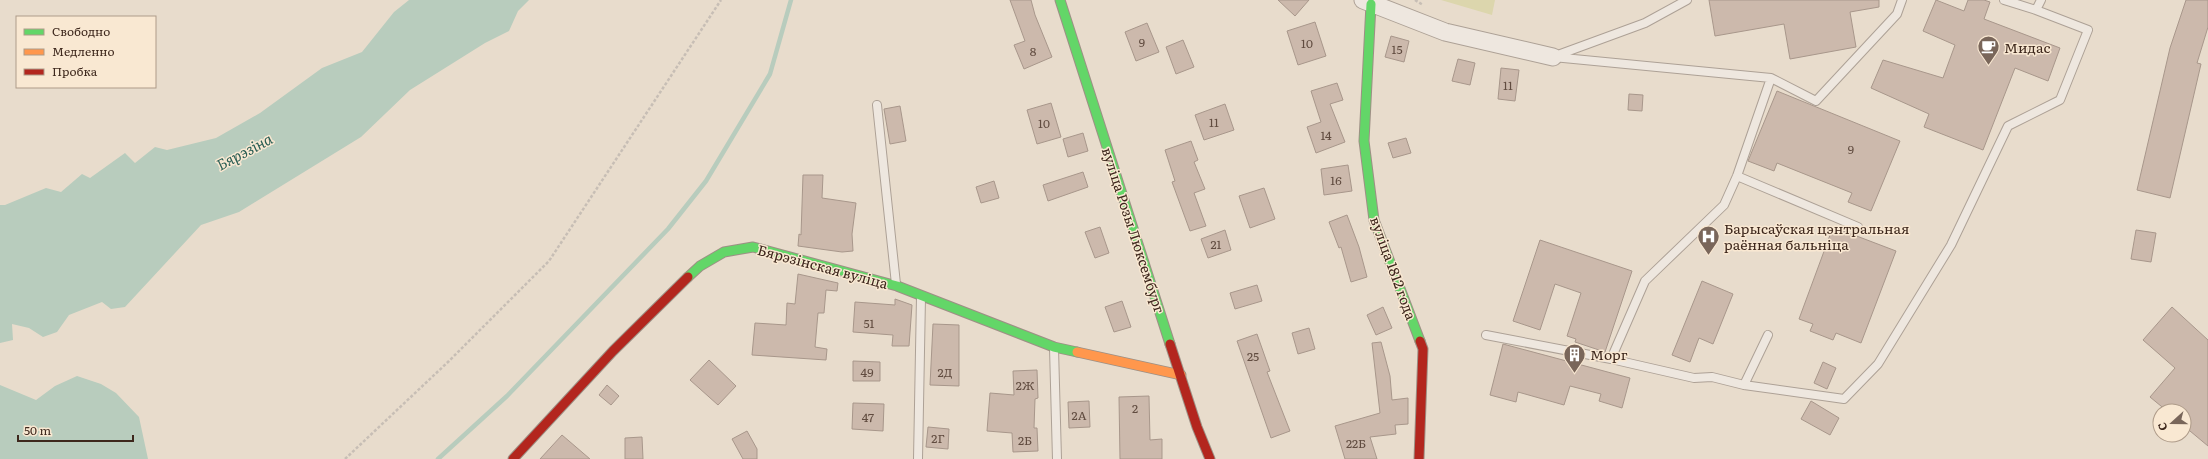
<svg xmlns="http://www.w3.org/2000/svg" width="2208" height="459" viewBox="0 0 2208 459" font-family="Literata,serif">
  <rect width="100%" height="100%" fill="#e8dccc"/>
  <!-- green -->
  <path fill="#dcd6ad" d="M1441 0H1495L1492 15Z"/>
  <!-- water -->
  <path fill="#b8ccbd" d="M409 0H529L518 11 509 31 485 43 410 90 361 137 239 212 201 225 125 307 111 309 102 302 69 315 57 332 43 337 29 328 12 324 13 340 0 343V205H5L46 188 61 192 82 174 90 178 125 153 135 163 155 147 167 150 216 138 260 113 322 68 362 52 394 12Z
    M77 376 101 384 116 393 139 417 148 459H0V385L36 400 55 386Z"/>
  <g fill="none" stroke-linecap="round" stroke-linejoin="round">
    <!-- stream -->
    <path stroke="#b8ccbd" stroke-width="4.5" d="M438 459 507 396 668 229 706 181 770 74 791 0"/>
  </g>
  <!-- building -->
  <path fill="#ccb9ac" stroke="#a8978b" d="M1010 0H1031L1035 15 1052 57 1024 69 1014 45 1025 41Z
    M1278 0H1309L1295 16Z
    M1709 0H1879V7L1850 12 1856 47 1790 59 1784 24 1715 36Z
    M1936 0 1964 11 1968 0H1984L1990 2 1984 19 2060 48 2048 81 2015 68 1983 150 1924 127 1929 114 1871 88 1883 60 1943 78 1955 45 1923 31Z
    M2186 0H2208V27L2197 63 2201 64 2170 198 2137 190 2170 48Z
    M1315 22 1326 56 1298 65 1287 31Z
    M1147 23 1159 52 1136 61 1125 32Z
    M1391 36 1409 41 1404 62 1385 57Z
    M1183 40 1194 67 1176 74 1166 47Z
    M1458 59 1475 63 1470 85 1452 81Z
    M1501 68 1519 70 1515 101 1498 99Z
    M1337 83 1343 100 1330 104 1345 142 1316 153 1307 127 1321 122 1311 91Z
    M1777 91 1900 141 1871 211 1848 202 1852 193 1777 163 1774 171 1748 161Z
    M1629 94 1643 95 1642 111 1628 110Z
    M1051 103 1061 137 1037 144 1027 110Z
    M1225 104 1234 130 1204 140 1195 115Z
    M900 106 906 141 890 144 884 109Z
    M1083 133 1088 151 1068 157 1063 139Z
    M1406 138 1411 153 1393 158 1388 143Z
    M1191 141 1198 160 1194 162 1205 189 1194 193 1206 226 1190 231 1172 182 1175 181 1165 150Z
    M1348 165 1352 191 1324 195 1321 169Z
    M1083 172 1088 187 1048 201 1043 185Z
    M803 175H823L822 198 856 203 852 234 853 251 842 252 798 246 799 234 801 235Z
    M994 181 999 198 981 203 976 187Z
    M1264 188 1275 219 1250 228 1239 196Z
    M1347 215 1359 247 1367 277 1351 282 1341 247 1339 248 1329 222Z
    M1100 227 1109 253 1095 258 1085 232Z
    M1833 227 1896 251 1861 343 1836 333 1833 340 1810 331 1813 324 1799 319Z
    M1225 230 1231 250 1208 258 1201 239Z
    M2136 230 2156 233 2151 262 2131 259Z
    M1540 240 1632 271 1605 352 1575 342 1576 339 1567 336 1581 293 1555 284 1540 330 1513 321Z
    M798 274 838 283 837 291 826 290 824 313H818L815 347 827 349 826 360 752 355 755 323 786 325 787 303 795 304Z
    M1702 281 1733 294 1713 344 1699 338 1690 362 1672 355Z
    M1257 285 1262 301 1235 309 1230 293Z
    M895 299 912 305 909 346H892L893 335 853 332 855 302 895 305Z
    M1122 301 1131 327 1114 332 1105 307Z
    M1383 307 1392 328 1376 335 1367 315Z
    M2172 307 2208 340V446L2184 426V411H2167L2150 397 2175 368 2143 340Z
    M933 324 959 325V386L930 385Z
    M1309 328 1315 349 1298 354 1292 333Z
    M1257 334 1270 371 1267 372 1290 431 1271 438 1237 341Z
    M1381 342 1390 376 1392 400 1408 398V424L1395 425 1396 434 1370 437 1377 459H1345L1335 426 1380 413 1372 343Z
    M1503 344 1630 378 1622 408 1599 401 1601 394 1570 386 1564 405 1518 392 1516 402 1490 395Z
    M709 360 736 386 718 405 690 380Z
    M853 361 880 362V381H853Z
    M1823 362 1836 368 1827 389 1814 383Z
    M1037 370 1038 398 1035 399 1034 428H1037L1038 451 1013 452 1012 433 987 431 990 393 1014 395 1013 371Z
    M607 385 619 396 611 405 599 395Z
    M1149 396 1150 440 1162 439V459H1120L1119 397Z
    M1089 401 1090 427 1069 428 1068 402Z
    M1811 401 1839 418 1830 435 1801 419Z
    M853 403 884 404 883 431 852 429Z
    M928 427 949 429 948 449 926 447Z
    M747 431 757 449V459H743L732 439Z
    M562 435 590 459H540Z
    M642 437 643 459H625V438Z"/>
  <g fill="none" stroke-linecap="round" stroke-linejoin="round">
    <defs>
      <path id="lane" d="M2004 0 2036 10 2041 0
        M1555 56 1645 23 1687 0
        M1553 57 1771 78 1816 101 1897 14 1902 0
        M877 105 896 284
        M1737 176 1858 227
        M1486 335 1611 359 1645 281 1724 205 1737 176 1771 78
        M1054 348 1057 459
        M1611 359 1694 378 1712 377 1744 385 1844 399 1878 364 1951 245 2008 126 2060 100 2088 30 2036 10
        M1744 385 1768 335
        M918 459 921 297"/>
      <path id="street" d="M1363 0 1445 32 1553 57"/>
      <path id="fast" d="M1060 0 1170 344
        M1371 4 1364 141 1374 220 1420 341
        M688 277 700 266 724 252 753 247 897 286 1054 347 1077 352"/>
      <path id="slow" d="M1077 352 1181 375"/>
      <path id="jam" d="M1170 344 1197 427 1210 459
        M513 459 613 351 688 277
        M1419 459 1423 349 1420 341"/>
    </defs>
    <!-- lane casing -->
    <use href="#lane" stroke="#ada196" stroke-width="10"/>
    <!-- street casing -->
    <use href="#street" stroke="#ada196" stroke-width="19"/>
    <!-- fast casing -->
    <use href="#fast" stroke="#9d9085" stroke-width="11"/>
    <!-- slow casing -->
    <use href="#slow" stroke="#9d9085" stroke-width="11"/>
    <!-- jam casing -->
    <use href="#jam" stroke="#9d9085" stroke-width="11"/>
    <!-- path -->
    <path stroke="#c7beb5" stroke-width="2.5" stroke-dasharray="3 2" stroke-linecap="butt" d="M1415 0 1423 5
      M345 459 449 361 549 261 721 0"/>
    <!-- lane -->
    <use href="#lane" stroke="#eee7df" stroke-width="8"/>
    <!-- street -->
    <use href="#street" stroke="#eee7df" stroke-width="17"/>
    <!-- fast -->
    <use href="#fast" stroke="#63d668" stroke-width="9"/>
    <!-- slow -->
    <use href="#slow" stroke="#ff974d" stroke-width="9"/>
    <!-- jam -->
    <use href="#jam" stroke="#b3261e" stroke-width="9"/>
  </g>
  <!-- icons -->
  <defs>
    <symbol id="cafe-pin" viewBox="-11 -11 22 30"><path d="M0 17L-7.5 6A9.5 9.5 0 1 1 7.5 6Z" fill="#79665a" stroke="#f9e8d2"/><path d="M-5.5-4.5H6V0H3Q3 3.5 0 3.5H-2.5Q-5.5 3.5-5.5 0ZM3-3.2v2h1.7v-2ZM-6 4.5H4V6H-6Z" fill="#fff"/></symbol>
    <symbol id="hospital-pin" viewBox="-11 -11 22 30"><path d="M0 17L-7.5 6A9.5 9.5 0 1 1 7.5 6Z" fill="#79665a" stroke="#f9e8d2"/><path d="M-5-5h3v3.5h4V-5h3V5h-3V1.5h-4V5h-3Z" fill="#fff"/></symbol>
    <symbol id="building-pin" viewBox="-11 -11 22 30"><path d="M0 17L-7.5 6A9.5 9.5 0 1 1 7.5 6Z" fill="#79665a" stroke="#f9e8d2"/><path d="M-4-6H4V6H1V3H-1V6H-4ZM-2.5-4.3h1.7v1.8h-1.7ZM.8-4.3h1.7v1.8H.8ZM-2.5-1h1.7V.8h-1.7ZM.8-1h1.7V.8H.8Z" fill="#fff"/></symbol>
  </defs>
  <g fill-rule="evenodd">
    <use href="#cafe-pin" x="1976" y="34" width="25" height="34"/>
    <use href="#hospital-pin" x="1696" y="224" width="25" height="34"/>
    <use href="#building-pin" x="1562" y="342" width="25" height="34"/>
  </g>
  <g text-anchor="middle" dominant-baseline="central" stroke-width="3" stroke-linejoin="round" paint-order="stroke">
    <!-- number labels -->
    <g font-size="12" fill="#614c40">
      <text x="1142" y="42">9</text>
      <text x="1307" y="43">10</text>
      <text x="1397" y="49">15</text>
      <text x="1033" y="51">8</text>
      <text x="1508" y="85">11</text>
      <text x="1214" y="122">11</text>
      <text x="1044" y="123">10</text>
      <text x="1326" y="135">14</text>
      <text x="1851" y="149">9</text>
      <text x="1336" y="180">16</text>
      <text x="1216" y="244">21</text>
      <text x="869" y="323">51</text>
      <text x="1253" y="356">25</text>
      <text x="867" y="372">49</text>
      <text x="945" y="372">2Д</text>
      <text x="1025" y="385">2Ж</text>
      <text x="1135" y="408">2</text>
      <text x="1079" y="415">2А</text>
      <text x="868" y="417">47</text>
      <text x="938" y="438">2Г</text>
      <text x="1025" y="440">2Б</text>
      <text x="1356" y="443">22Б</text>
    </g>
    <!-- poi labels -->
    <g font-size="14" fill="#3d271c" stroke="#f9e8d2" text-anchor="start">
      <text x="2004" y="47">Мидас</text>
      <text x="1724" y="228">Барысаўская цэнтральная<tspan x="1724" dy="16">раённая бальніца</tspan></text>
      <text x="1590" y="354">Морг</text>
    </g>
    <!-- street labels -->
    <g font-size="14" fill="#3d271c" stroke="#f9e8d2">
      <text transform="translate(1134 230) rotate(72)">вуліца Розы Люксембург</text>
      <text transform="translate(823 266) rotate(15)">Бярэзінская вуліца</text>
      <text transform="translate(1394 268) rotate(70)">вуліца 1812 года</text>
    </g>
    <!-- water labels -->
    <g font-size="15" font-style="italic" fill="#2a5e54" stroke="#f9e8d2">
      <text transform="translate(244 151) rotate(-28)">Бярэзіна</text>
    </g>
  </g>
  <!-- legend -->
  <rect x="16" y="16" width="140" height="72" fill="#f9e8d2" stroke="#ae9b89"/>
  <rect x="24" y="29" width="20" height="6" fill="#63d668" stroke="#ae9b89"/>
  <text x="52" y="36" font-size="12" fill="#3d271c">Свободно</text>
  <rect x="24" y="49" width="20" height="6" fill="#ff974d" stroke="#ae9b89"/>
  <text x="52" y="56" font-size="12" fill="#3d271c">Медленно</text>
  <rect x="24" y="69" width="20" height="6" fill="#b3261e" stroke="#ae9b89"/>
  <text x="52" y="76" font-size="12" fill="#3d271c">Пробка</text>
  <!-- north arrow -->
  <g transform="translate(2172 423) rotate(249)"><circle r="19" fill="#f9e8d2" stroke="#ae9b89"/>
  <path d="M0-3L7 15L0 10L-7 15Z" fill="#79665a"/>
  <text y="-6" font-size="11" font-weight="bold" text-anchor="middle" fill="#3d271c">С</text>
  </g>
  <!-- scale -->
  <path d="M18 435v6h115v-6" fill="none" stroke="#3d271c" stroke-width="2"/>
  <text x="24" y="435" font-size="12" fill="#3d271c" stroke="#f9e8d2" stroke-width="3" paint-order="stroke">50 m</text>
</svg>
